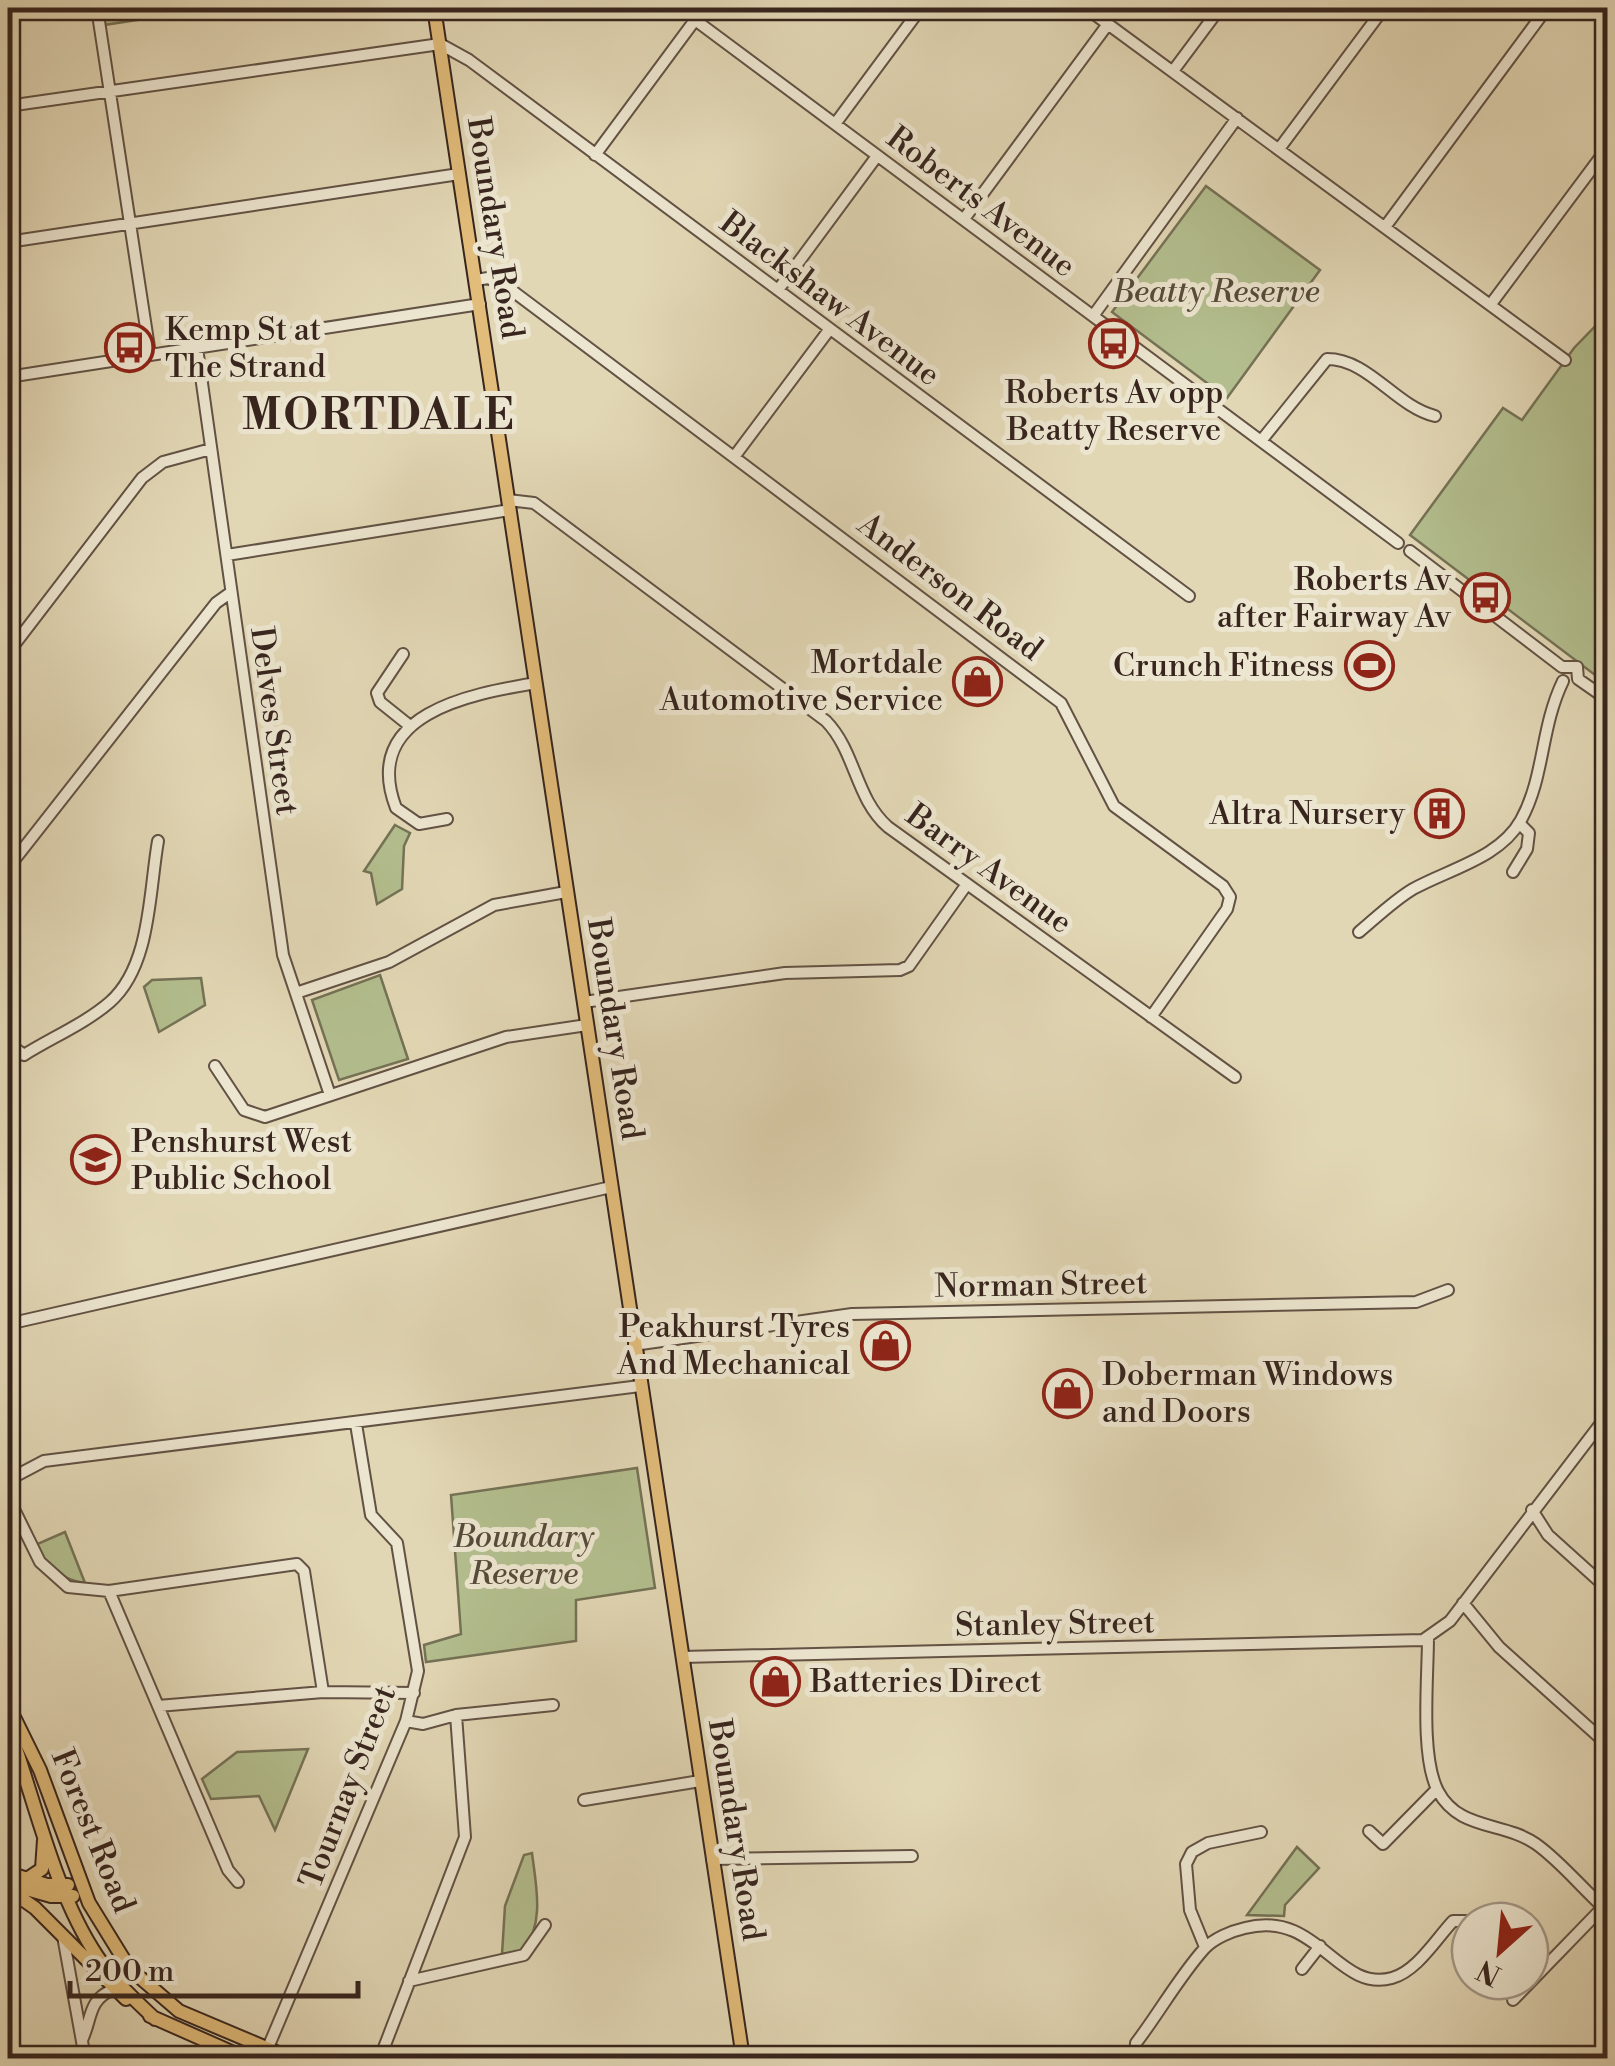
<svg xmlns="http://www.w3.org/2000/svg" width="1615" height="2066" viewBox="0 0 1615 2066" font-family="'Libre Bodoni',serif">
  <rect width="100%" height="100%" fill="#e2d7b5"/>
  <filter id="stains"><feTurbulence type="fractalNoise" baseFrequency=".002" numOctaves="4"/><feColorMatrix values="0 0 0 0 .2 0 0 0 0 .09 0 0 0 0 .02 0 0 0 .5 -.17"/></filter>
  <radialGradient id="worn" r=".72"><stop offset=".6" stop-color="#630" stop-opacity="0"/><stop offset="1" stop-color="#630" stop-opacity=".3"/></radialGradient>
  <!-- green -->
  <path fill="#b3be8e" stroke="#757256" stroke-width="2.5" d="M101 8H190V12L104 25Z
    M1206 186 1320 270 1227 398 1112 312Z
    M1607 314V684L1410 535 1503 408 1522 420 1574 348Z
    M395 825 410 833 404 846 402 889 377 904 371 873 364 871Z
    M380 975 408 1059 339 1080 312 1000Z
    M201 978 205 1005 159 1032 144 987 152 980Z
    M637 1468 655 1588 576 1600V1641L426 1662 424 1645 461 1634 451 1495Z
    M65 1532 85 1583C61 1580 46 1566 35 1545Z
    M308 1749 275 1830 259 1796 211 1799 202 1779 237 1752Z
    M1297 1847 1319 1868 1285 1905 1284 1916 1247 1915Z
    M532 1853C536 1886 545 1923 523 1951L502 1954 505 1906 524 1855Z"/>
  <g fill="none" stroke-linecap="round" stroke-linejoin="round">
    <defs>
      <path id="minor" d="M97 8 150 354
        M679 8 1398 543
        M1086 8 1565 360
        M1173 71 1220 8
        M8 106 440 44 469 60 1189 596
        M835 124 921 8
        M1279 149 1384 8
        M595 155 695 20
        M964 219 1108 24
        M1385 227 1547 8
        M8 242 459 174
        M476 280 488 278 506 286 1061 703 1114 806 1223 886 1230 897 1227 909 1151 1017
        M778 290 877 156
        M1491 304 1608 147
        M1093 316 1237 118
        M197 348 283 955 330 1095
        M8 377 480 304
        M1261 441 1327 359C1369 359 1395 406 1435 416
        M734 457 829 330
        M508 500 534 503 826 721C856 752 855 798 888 827L1235 1077
        M1410 551 1562 667H1577L1578 679 1608 700
        M227 555 510 510
        M8 653 142 478 163 462 211 449
        M403 654 377 693 380 702 410 726
        M447 819 419 824 396 808C360 714 470 694 536 683
        M8 868 216 603 230 593
        M1513 872 1527 849 1529 833 1519 823
        M1359 932C1376 918 1393 901 1413 889 1449 869 1500 858 1521 820 1545 776 1540 729 1563 681
        M296 993 389 962 494 905 566 892
        M584 1002 785 973 900 970 909 966 967 884
        M8 1043 24 1055C51 1038 86 1023 110 1002 151 966 149 892 158 841
        M215 1066 244 1110 265 1117 506 1037 587 1025
        M8 1324 611 1187
        M634 1345 852 1314 1416 1302 1448 1290
        M8 1480 44 1461 640 1386
        M8 1497 40 1562 68 1587 109 1591 228 1870 238 1882
        M1532 1510 1548 1535 1608 1589
        M109 1591 297 1564 304 1571 323 1692
        M1463 1603 1499 1647 1608 1745
        M1428 1638C1428 1677 1420 1757 1438 1791 1459 1831 1503 1821 1536 1844 1560 1861 1581 1887 1603 1907
        M682 1657 1423 1640 1450 1621 1608 1414
        M158 1706 323 1692 414 1693
        M406 1721 423 1724 456 1715 553 1705
        M584 1800 700 1781
        M1369 1831 1383 1844 1437 1789
        M712 1859 912 1856
        M63 1936 85 2058
        M1205 1947 1190 1910 1186 1864 1192 1852 1208 1843 1261 1832
        M1302 1969 1320 1946
        M409 1981 524 1955 545 1925
        M1513 2000 1607 1903
        M82 2040C92 2019 88 2000 112 1990
        M267 2050 406 1721 418 1671 397 1543 371 1515 356 1424
        M380 2058 465 1837 456 1715
        M1135 2058 1136 2043C1159 2013 1179 1977 1204 1949 1214 1938 1232 1931 1245 1928 1318 1909 1337 1993 1392 1978 1417 1971 1436 1939 1453 1921H1470"/>
      <path id="major" d="M434 8 743 2058
        M8 1705 40 1770 89 1903 129 1968 179 2011 290 2058
        M8 1725C34 1797 54 1892 97 1956 113 1980 134 1999 155 2019
        M8 1873 47 1885H68
        M27 1879 42 1869 44 1840
        M9 1884 51 1896H73
        M8 1889 35 1908 126 1999
        M150 2016 245 2058
        M1596 2058 1608 2049"/>
    </defs>
    <!-- minor casing -->
    <use href="#minor" stroke="#625244" stroke-width="14"/>
    <!-- major casing -->
    <use href="#major" stroke="#37251e" stroke-width="16"/>
    <!-- minor -->
    <use href="#minor" stroke="#ece5cf" stroke-width="10"/>
    <!-- major -->
    <use href="#major" stroke="#e1bc7a" stroke-width="12"/>
  </g>
  <!-- icons -->
  <defs>
    <symbol id="bus-ring" viewBox="-11 -11 22 22"><circle r="9.5" fill="#ece5cf" stroke="#8f2418" stroke-width="1.5"/><path d="M-5-6H5V4H4V6H2V4H-2V6H-4V4H-5ZM-3.5-4V0h7V-4ZM-3.5 1.2v1.5H-2V1.2ZM2 1.2v1.5H3.5V1.2Z" fill="#8f2418"/></symbol>
    <symbol id="stadium-ring" viewBox="-11 -11 22 22"><circle r="9.5" fill="#ece5cf" stroke="#8f2418" stroke-width="1.5"/><path d="M0-5a6.5 5 0 1 0 0 10a6.5 5 0 1 0 0-10ZM-3.5-1.8h7v3.6h-7Z" fill="#8f2418"/></symbol>
    <symbol id="shop-ring" viewBox="-11 -11 22 22"><circle r="9.5" fill="#ece5cf" stroke="#8f2418" stroke-width="1.5"/><path d="M-5-2.5h2.3a2.7 3.5 0 0 1 5.4 0H5L5.5 6h-11ZM-1.5-2.5h3a1.5 2.3 0 0 0-3 0Z" fill="#8f2418"/></symbol>
    <symbol id="building-ring" viewBox="-11 -11 22 22"><circle r="9.5" fill="#ece5cf" stroke="#8f2418" stroke-width="1.5"/><path d="M-4-6H4V6H1V3H-1V6H-4ZM-2.5-4.3h1.7v1.8h-1.7ZM.8-4.3h1.7v1.8H.8ZM-2.5-1h1.7V.8h-1.7ZM.8-1h1.7V.8H.8Z" fill="#8f2418"/></symbol>
    <symbol id="school-ring" viewBox="-11 -11 22 22"><circle r="9.5" fill="#ece5cf" stroke="#8f2418" stroke-width="1.5"/><path d="M0-5L7-2L0 1L-7-2ZM-4 1L0 2.5L4 1V4Q0 6-4 4Z" fill="#8f2418"/></symbol>
  </defs>
  <g fill-rule="evenodd">
    <use href="#bus-ring" x="1086" y="316" width="55" height="55"/>
    <use href="#bus-ring" x="102" y="320" width="55" height="55"/>
    <use href="#bus-ring" x="1458" y="570" width="55" height="55"/>
    <use href="#stadium-ring" x="1342" y="638" width="55" height="55"/>
    <use href="#shop-ring" x="950" y="654" width="55" height="55"/>
    <use href="#building-ring" x="1412" y="786" width="55" height="55"/>
    <use href="#school-ring" x="68" y="1132" width="55" height="55"/>
    <use href="#shop-ring" x="858" y="1318" width="55" height="55"/>
    <use href="#shop-ring" x="1040" y="1366" width="55" height="55"/>
    <use href="#shop-ring" x="748" y="1654" width="55" height="55"/>
  </g>
  <g text-anchor="middle" dominant-baseline="central" stroke-width="10" stroke-linejoin="round" paint-order="stroke">
    <!-- street labels -->
    <g font-size="32" fill="#37251e" stroke="#ece5cf">
      <text transform="translate(981 202) rotate(37)">Roberts Avenue</text>
      <text transform="translate(495 228) rotate(81)">Boundary Road</text>
      <text transform="translate(830 299) rotate(37)">Blackshaw Avenue</text>
      <text transform="translate(950 587) rotate(37)">Anderson Road</text>
      <text transform="translate(274 721) rotate(82)">Delves Street</text>
      <text transform="translate(989 869) rotate(36)">Barry Avenue</text>
      <text transform="translate(615 1029) rotate(81)">Boundary Road</text>
      <text transform="translate(1041 1285) rotate(-1)">Norman Street</text>
      <text transform="translate(1055 1624) rotate(-1)">Stanley Street</text>
      <text transform="translate(348 1787) rotate(-69)">Tournay Street</text>
      <text transform="translate(736 1830) rotate(81)">Boundary Road</text>
      <text transform="translate(93 1831) rotate(68)">Forest Road</text>
    </g>
    <!-- park labels -->
    <g font-size="32" font-style="italic" fill="#564b3a" stroke="#ece5cf">
      <text x="1216" y="292">Beatty Reserve</text>
      <text x="524" y="1537">Boundary<tspan x="524" dy="37">Reserve</tspan></text>
    </g>
    <!-- poi labels -->
    <g font-size="32" fill="#37251e" stroke="#ece5cf" text-anchor="end">
      <text x="165" y="330" text-anchor="start">Kemp St at<tspan x="165" dy="37">The Strand</tspan></text>
      <text x="1114" y="393" text-anchor="middle">Roberts Av opp<tspan x="1114" dy="37">Beatty Reserve</tspan></text>
      <text x="1451" y="580">Roberts Av<tspan x="1451" dy="37">after Fairway Av</tspan></text>
      <text x="943" y="663">Mortdale<tspan x="943" dy="37">Automotive Service</tspan></text>
      <text x="1334" y="666">Crunch Fitness</text>
      <text x="1405" y="814">Altra Nursery</text>
      <text x="131" y="1142" text-anchor="start">Penshurst West<tspan x="131" dy="37">Public School</tspan></text>
      <text x="850" y="1327">Peakhurst Tyres<tspan x="850" dy="37">And Mechanical</tspan></text>
      <text x="1102" y="1375" text-anchor="start">Doberman Windows<tspan x="1102" dy="37">and Doors</tspan></text>
      <text x="810" y="1682" text-anchor="start">Batteries Direct</text>
    </g>
    <!-- district labels -->
    <g font-size="42" font-weight="bold" letter-spacing="2.5" fill="#37251e" stroke="#ece5cf">
      <text x="379" y="416">MORTDALE</text>
    </g>
  </g>
  <!-- margin -->
  <rect width="1615" height="2066" fill="none" stroke="#e2d7b5" stroke-width="40"/>
  <rect x="10" y="10" width="1595" height="2046" fill="none" stroke="#37251e" stroke-width="5"/>
  <rect x="20" y="20" width="1575" height="2026" fill="none" stroke="#37251e" stroke-width="2.5"/>
  <!-- north arrow -->
  <g transform="translate(1500 1951) rotate(207)"><circle r="48" fill="#ece5cf" stroke="#a49888" stroke-width="2.5"/>
  <path d="M0-8L18 38L0 25L-18 38Z" fill="#8f2418"/>
  <text y="-15" font-size="28" font-weight="bold" text-anchor="middle" fill="#37251e">N</text>
  </g>
  <!-- scale -->
  <path d="M70 1981v15h288v-15" fill="none" stroke="#37251e" stroke-width="5"/>
  <text x="85" y="1981" font-size="30" fill="#37251e" stroke="#ece5cf" stroke-width="8" paint-order="stroke">200 m</text>
  <rect width="100%" height="100%" filter="url(#stains)"/>
  <rect width="100%" height="100%" fill="url(#worn)"/>
</svg>
